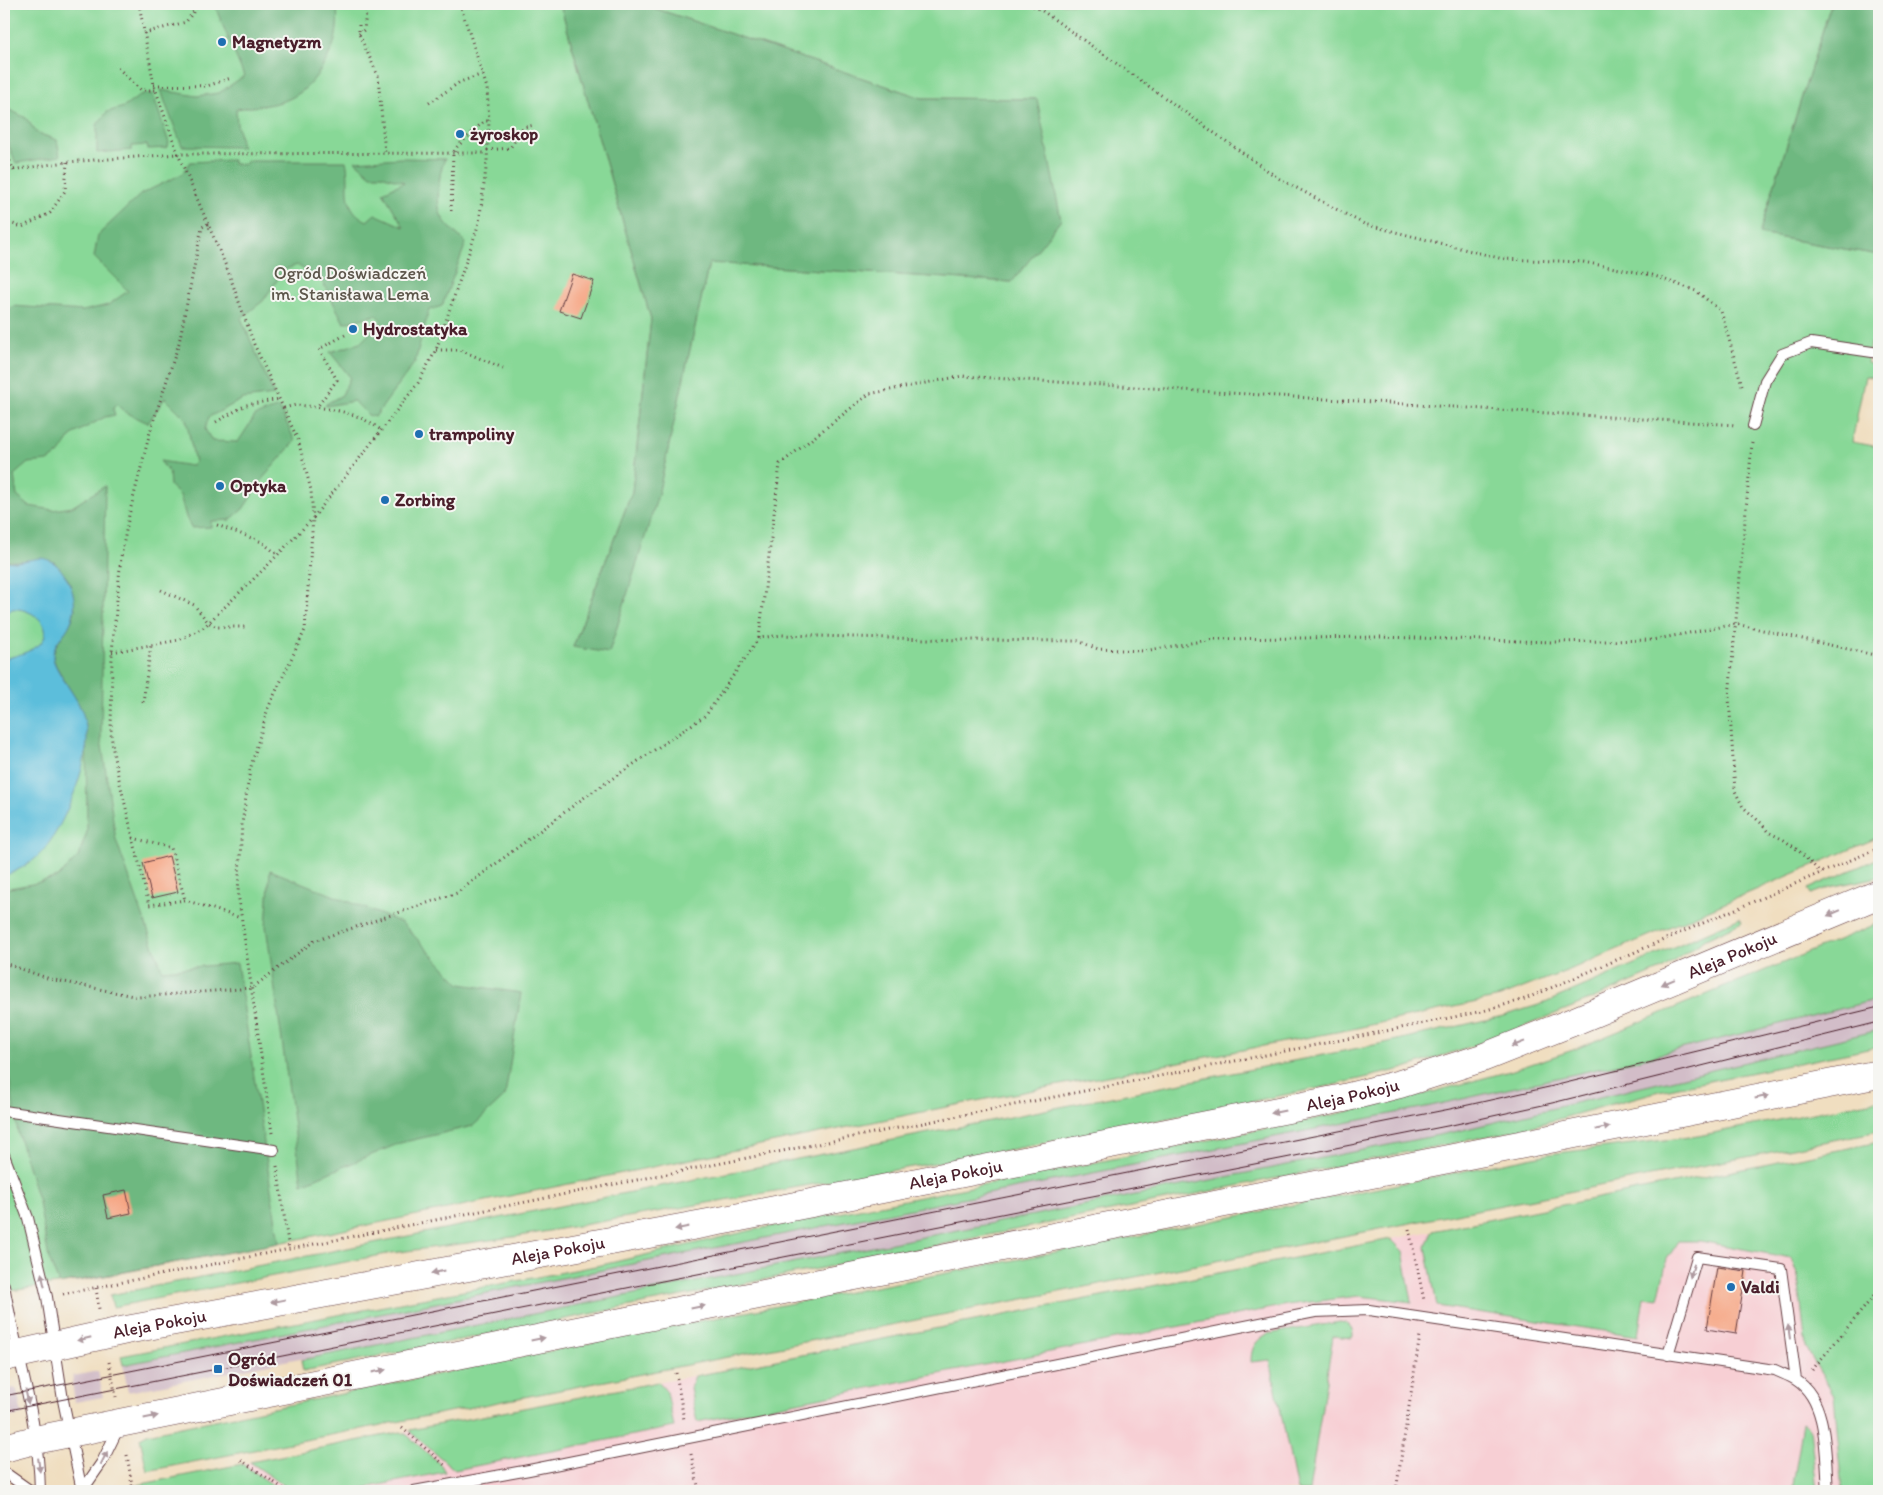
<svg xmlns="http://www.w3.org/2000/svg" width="1883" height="1495" viewBox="0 0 1883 1495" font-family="Itim,sans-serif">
  <rect width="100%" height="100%" fill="#f6f6f2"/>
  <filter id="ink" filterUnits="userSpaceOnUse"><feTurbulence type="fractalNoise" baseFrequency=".02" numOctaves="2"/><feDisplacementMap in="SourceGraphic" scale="10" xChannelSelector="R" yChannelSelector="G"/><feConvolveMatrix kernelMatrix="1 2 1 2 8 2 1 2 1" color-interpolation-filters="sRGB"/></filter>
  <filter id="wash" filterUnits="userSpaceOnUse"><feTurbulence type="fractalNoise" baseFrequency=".0096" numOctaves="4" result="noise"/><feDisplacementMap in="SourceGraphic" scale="20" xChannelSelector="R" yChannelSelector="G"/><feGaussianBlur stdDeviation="1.12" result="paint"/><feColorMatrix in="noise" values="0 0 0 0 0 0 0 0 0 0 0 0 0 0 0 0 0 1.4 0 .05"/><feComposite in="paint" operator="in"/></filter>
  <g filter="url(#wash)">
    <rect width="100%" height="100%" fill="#f0dec0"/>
    <!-- built -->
    <path fill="#f7cfd4" d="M1879 1142V1491H105L1432 1231Z"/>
    <!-- industrial -->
    <path fill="#d2bdc8" d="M1879 999V1030L1454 1132 301 1360 300 1358 128 1392 123 1365 1426 1107 1629 1062Z
      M98 1371 103 1397 75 1402 72 1383 73 1376Z
      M14 1388 17 1390 22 1415 4 1418V1390Z"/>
    <!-- green -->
    <path fill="#88d897" stroke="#697c61" d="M4 4H560L651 319 632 492 573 647 658 494 709 263 1012 282 1037 99 922 98 642 4H1831L1759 234 1879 255V345L1870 343 1867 363 1879 366V378L1865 376 1852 442 1879 447V837L1569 970 1500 997 1352 1029 971 1102 309 1237 84 1280 4 1292Z
      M1879 858V877L1830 887 1811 894 1808 889Z
      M1740 918 1742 922 1706 939 1662 969 1587 1001 1493 1039 1402 1069 1334 1085 1014 1149 520 1236 392 1253 113 1307 110 1295 1384 1043 1503 1016 1545 1003Z
      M1879 923V999L1629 1062 1426 1107 123 1365 121 1356 606 1264 753 1230 1310 1120 1425 1094 1510 1071 1573 1050Z
      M1879 1030V1047L1659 1091 1519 1130 303 1371 301 1360 1454 1132Z
      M1879 1100V1131L147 1471 140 1438 147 1434 643 1332 1138 1236 1549 1154 1698 1136Z
      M1879 1142V1491H1843L1834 1396 1806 1348 1798 1277 1791 1258 1700 1241H1679L1667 1259 1658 1299 1644 1297 1638 1336 1437 1306 1426 1247 1432 1231Z
      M1391 1239 1403 1251 1412 1302 1359 1296 1287 1305 697 1422 690 1388 695 1376Z
      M1340 1322C1349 1323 1353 1327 1353 1336L1352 1338 1333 1336 1309 1491H1297L1270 1360 1251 1362C1251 1348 1255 1341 1267 1334Z
      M658 1382 667 1392 674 1427 455 1470 410 1432V1430Z
      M1803 1423 1810 1428 1817 1491H1792Z
      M401 1432 407 1435 441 1465 445 1472 348 1491H292L250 1462Z
      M242 1464 282 1491H139L137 1485Z"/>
    <!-- forest -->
    <path fill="#6eb880" stroke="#5c6c56" d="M214 4H337C338 16 338 34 333 46 325 65 312 87 293 97 277 106 254 106 236 109L237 124 242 147 182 146 166 105 161 90 197 96 219 93 244 76Z
      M560 4H642L922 98 1037 99 1061 220 1012 282 709 263 658 495 609 653 573 647 632 492 651 319Z
      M1831 4H1879V255L1759 234Z
      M142 94H153L169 143 166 148 148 149 147 145 132 146V150L97 153V125L107 112 124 107Z
      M6 108 26 118 37 133 57 140 60 156 16 163 4 134V109Z
      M401 158 445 159C439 171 435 205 442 217 446 225 459 236 466 243L442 306 429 310 415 362 375 417 368 415 354 401 326 406V404L342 395 350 377 330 352 360 343 382 321 376 315 344 323 322 281 297 265 284 270 263 301 241 318 274 395 243 399 209 417 205 429 212 441 238 442 255 416 279 407 295 441 264 477 243 509 230 520 211 521V527L191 528 186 517 180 495 170 486 169 472 160 461 191 466 195 463 186 419 165 398 148 423 125 412 116 404 113 409 115 415 105 417 72 435 60 453 48 461 28 463 14 475 17 496 29 506 53 510 72 507 105 486 101 739 116 840 162 970 237 963 279 1243 59 1284 49 1259 39 1203 18 1133 4 1048V889L32 884 58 877 78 857 87 832 86 728 80 707 56 666 53 658 55 647 72 620 75 609 69 581 54 562 4 561V318L13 306 83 311 108 305 128 291 94 257 98 235 141 194 182 174 190 162 233 160V164H246V161H346C352 186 339 207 367 221L375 214 404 227 383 192 404 182 381 175H371L355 161Z
      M270 870 402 923 460 984 521 993 505 1096 473 1126 400 1143 302 1184 266 926Z"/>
    <!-- water -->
    <path fill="#5cbedb" stroke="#536e83" d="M40 558C52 559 58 565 64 574 76 592 79 612 66 631 60 639 53 645 53 657 54 669 75 694 80 707 85 717 87 729 87 740 86 771 60 837 37 857 27 866 16 871 4 876V659C15 656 31 652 40 644 57 626 30 607 12 609L4 616V561L16 562Z"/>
    <g id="blocks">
      <!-- building -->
      <path fill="#f6a583" d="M572 274 594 281 581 318 559 311Z
        M169 856 178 892 152 898 143 863Z
        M126 1190 131 1213 108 1218 103 1195Z
        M1717 1267 1746 1271 1736 1334 1707 1329Z"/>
    </g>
  </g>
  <g filter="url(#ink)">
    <use href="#blocks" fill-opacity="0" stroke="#633c41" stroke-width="1"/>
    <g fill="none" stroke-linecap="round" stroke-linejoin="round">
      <defs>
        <path id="lane" d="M1753 426 1765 381 1782 354 1811 343 1879 353
          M4 1111 274 1150
          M4 1155 28 1218 47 1297 63 1400 82 1491
          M4 1285C16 1353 39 1421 40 1491
          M1668 1355 1697 1257 1781 1269 1796 1380
          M4 1472 31 1491
          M82 1491 102 1462 119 1427
          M414 1491 529 1470 1315 1312 1369 1310 1775 1370C1781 1373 1790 1376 1796 1380 1829 1401 1825 1457 1828 1491"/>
        <g id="secondary">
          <path id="s1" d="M4 1357 126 1330 730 1219 1344 1098 1400 1084 1482 1058 1570 1023 1879 894"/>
          <path d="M4 1448 35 1440 642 1318 1879 1074"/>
        </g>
      </defs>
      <!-- lane casing -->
      <use href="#lane" stroke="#633c41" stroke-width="12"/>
      <!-- secondary casing -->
      <use href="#secondary" stroke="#633c41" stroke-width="29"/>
      <!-- path -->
      <path stroke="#633c41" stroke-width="3" stroke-dasharray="1 4" stroke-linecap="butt" d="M1029 4 1041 10 1278 178 1364 224 1503 259 1583 262 1652 275 1696 291 1721 311 1743 389
        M359 25V34L378 76 385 153
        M144 33 186 22 199 4
        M359 34 364 30 367 4
        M118 68 141 90H156
        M154 85 207 86 231 78
        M429 103 460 82 483 74
        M4 147 14 171
        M487 150 510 148 524 127 535 125
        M4 171 67 162 178 154 154 85 139 4
        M451 211 453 153 457 147 484 121H489
        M4 221 22 227 50 213 65 191 67 162
        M208 224 202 227 179 343 150 432 129 515 121 557 112 652 111 733 114 758 149 905 185 900 241 918
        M345 335 319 349 337 380 317 407C345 412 357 413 381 430
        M436 350H460L503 368
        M284 408 296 405 317 407
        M216 422 246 405 280 399
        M1752 443 1729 697 1735 791 1743 807 1761 823 1768 832 1784 840 1798 850 1821 873
        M217 525 262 542 278 555
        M161 590 194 605 208 622 216 627H245
        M759 638 780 464 869 394 962 376 1737 425
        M112 652 179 640 203 628 268 565 313 518 311 490 298 440 254 344 228 271 178 154 487 153
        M143 702 151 645
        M133 838 171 848 185 900
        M4 963 50 979 138 997 252 988 314 941 457 893 585 797 706 715 759 638 782 635 964 640 1078 641 1098 649 1144 651 1214 639 1380 637 1553 642 1652 640 1736 624 1879 656
        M4 1074 9 1093
        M272 1133 238 893 242 824 250 770 268 708 305 630 313 518 418 383 436 350 479 223 487 161 489 121 487 88 460 4
        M277 1166 289 1250
        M1409 1229 1424 1300
        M96 1288 99 1309
        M63 1294 1371 1034 1483 1011 1525 999 1879 848
        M109 1362 116 1397
        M1812 1370 1879 1290
        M676 1373 684 1420
        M402 1428 447 1467
        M691 1454 699 1491
        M127 1455 133 1491
        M241 1460 287 1491
        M1396 1491 1420 1335"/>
      <!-- lane -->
      <use href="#lane" stroke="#fff" stroke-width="10"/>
      <!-- secondary -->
      <use href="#secondary" stroke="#fff" stroke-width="28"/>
      <!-- tram -->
      <path stroke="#4a1f2b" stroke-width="1" d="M4 1396 1450 1109 1549 1087 1879 1007
        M4 1411 1452 1125 1552 1103 1879 1022"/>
    </g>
    <!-- one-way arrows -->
    <defs><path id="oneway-solid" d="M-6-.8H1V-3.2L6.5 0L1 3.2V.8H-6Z" transform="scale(1.25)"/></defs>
    <g fill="#ae9aa0">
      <use href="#oneway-solid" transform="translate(1834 913) rotate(157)"/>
      <use href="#oneway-solid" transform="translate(1668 982) rotate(157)"/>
      <use href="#oneway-solid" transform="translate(1518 1044) rotate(159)"/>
      <use href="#oneway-solid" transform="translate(1762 1097) rotate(-11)"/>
      <use href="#oneway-solid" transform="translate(1278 1112) rotate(169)"/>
      <use href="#oneway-solid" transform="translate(1603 1128) rotate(-11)"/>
      <use href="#oneway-solid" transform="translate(682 1228) rotate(169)"/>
      <use href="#oneway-solid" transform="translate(1692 1271) rotate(106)"/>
      <use href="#oneway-solid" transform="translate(438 1272) rotate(169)"/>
      <use href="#oneway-solid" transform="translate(43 1280) rotate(-103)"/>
      <use href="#oneway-solid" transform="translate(278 1301) rotate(169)"/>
      <use href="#oneway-solid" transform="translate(698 1307) rotate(-11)"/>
      <use href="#oneway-solid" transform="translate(1789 1332) rotate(-98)"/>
      <use href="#oneway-solid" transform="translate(84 1339) rotate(167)"/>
      <use href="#oneway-solid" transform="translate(538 1339) rotate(-11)"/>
      <use href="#oneway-solid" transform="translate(379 1371) rotate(-11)"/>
      <use href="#oneway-solid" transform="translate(27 1397) rotate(78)"/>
      <use href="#oneway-solid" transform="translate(151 1417) rotate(-11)"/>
      <use href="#oneway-solid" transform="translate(104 1458) rotate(-63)"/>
      <use href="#oneway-solid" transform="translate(39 1465) rotate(83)"/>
    </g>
  </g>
  <!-- markers -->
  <g fill="#1f6fb2" stroke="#f6f6f2" stroke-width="2">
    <circle cx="222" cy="42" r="5"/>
    <circle cx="460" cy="134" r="5"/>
    <circle cx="353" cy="329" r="5"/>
    <circle cx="419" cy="434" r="5"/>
    <circle cx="220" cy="486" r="5"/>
    <circle cx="385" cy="500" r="5"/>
    <circle cx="1731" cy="1287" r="5"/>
    <rect x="213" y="1364" width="10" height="10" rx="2.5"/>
  </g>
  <g text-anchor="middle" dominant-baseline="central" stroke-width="4" stroke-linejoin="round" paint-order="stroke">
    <!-- poi labels -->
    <g font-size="18" font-weight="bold" fill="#4a1f2b" stroke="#f6f6f2" text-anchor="start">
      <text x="232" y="42">Magnetyzm</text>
      <text x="470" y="134">żyroskop</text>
      <text x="363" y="329">Hydrostatyka</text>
      <text x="429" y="434">trampoliny</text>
      <text x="230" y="486">Optyka</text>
      <text x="395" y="500">Zorbing</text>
      <text x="1741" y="1287">Valdi</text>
      <text x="228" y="1359">Ogród<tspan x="228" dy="21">Doświadczeń 01</tspan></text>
    </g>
    <!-- park labels -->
    <g font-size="18" fill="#5d564b" stroke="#f6f6f2">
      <text x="350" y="273">Ogród Doświadczeń<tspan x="350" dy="21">im. Stanisława Lema</tspan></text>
    </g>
    <!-- street labels -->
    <g font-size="18" fill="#4a1f2b" stroke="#f6f6f2">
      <text stroke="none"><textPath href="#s1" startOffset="1779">Aleja Pokoju</textPath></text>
      <text stroke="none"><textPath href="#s1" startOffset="1374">Aleja Pokoju</textPath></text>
      <text stroke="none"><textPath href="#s1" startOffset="969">Aleja Pokoju</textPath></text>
      <text stroke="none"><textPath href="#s1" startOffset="564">Aleja Pokoju</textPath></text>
      <text stroke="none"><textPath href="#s1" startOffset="159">Aleja Pokoju</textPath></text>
    </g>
  </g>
  <!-- margin -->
  <rect width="1883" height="1495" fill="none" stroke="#f6f6f2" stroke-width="20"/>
</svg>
